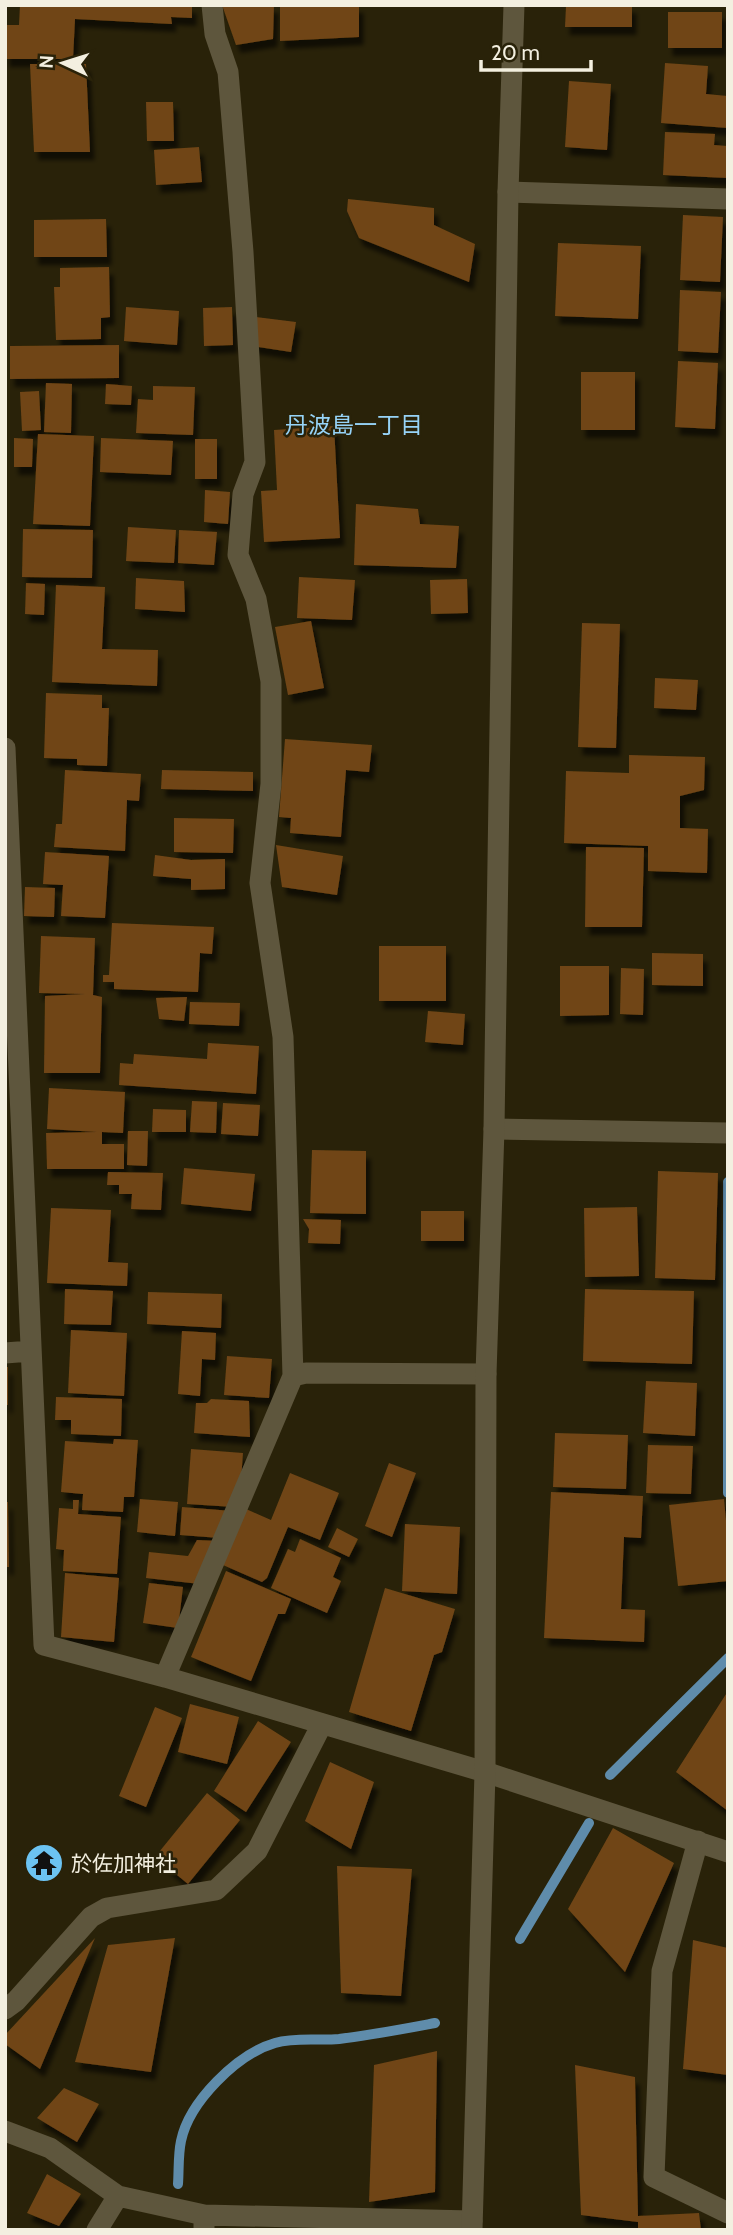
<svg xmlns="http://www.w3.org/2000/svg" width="733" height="2235" viewBox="0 0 733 2235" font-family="Cabin,'Noto Sans JP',sans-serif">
  <defs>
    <filter id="shadow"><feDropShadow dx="4.5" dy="8" stdDeviation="2" flood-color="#0009"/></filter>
  </defs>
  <rect width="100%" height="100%" fill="#292209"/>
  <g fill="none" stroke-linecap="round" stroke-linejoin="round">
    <!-- stream -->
    <path stroke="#5f8cab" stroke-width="10" d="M728 1182V1493
      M610 1775 728 1658
      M520 1939 589 1823
      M178 2184C179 2170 178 2155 181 2141 189 2102 237 2054 275 2043 296 2037 318 2041 339 2039 372 2035 403 2029 435 2023"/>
  </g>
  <!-- building -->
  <path fill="#6f4516" filter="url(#shadow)" d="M20 5H192V18L171 17 172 24 75 19 73 59H5V25H19Z
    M222 5H274L273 39 236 45Z
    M280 5H359V37L280 41Z
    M632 5V27H565L566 6Z
    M668 12H722V48H668Z
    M665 63 708 66 706 94 728 96V128L661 123Z
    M30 64H86L90 152H34Z
    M569 81 611 84 607 150 565 147Z
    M146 102H173L174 141H147Z
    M665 132 715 134 714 145 728 146V178L663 175Z
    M199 147 202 182 156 185 154 150Z
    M348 199 434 208V225L475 244 469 282 359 238 347 211Z
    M683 215 723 217 720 282 680 280Z
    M106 219 107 257H34V220Z
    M558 243 641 246 638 319 555 316Z
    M109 267 110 317 101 318V339L56 340 54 287H60V268Z
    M680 290 721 292 718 353 678 351Z
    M126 307 179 311 177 345 124 341Z
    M232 307 233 345 204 346 203 308Z
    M256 317 296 322 291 352 252 346Z
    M119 345V378L10 379V346Z
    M678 361 718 363 715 429 675 427Z
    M581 372H635V430H581Z
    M46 383 72 384 71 433 44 432Z
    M106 384 132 386 131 405 105 404Z
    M153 386 195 387 193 435 136 433 138 399 153 400Z
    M39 391 41 430 22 431 20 392Z
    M334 426 340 538 264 542 261 491 277 490 274 430Z
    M38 434 94 436 90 526 33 524Z
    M14 438 33 439 32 467H14Z
    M101 438 173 441 171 475 100 472Z
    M195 439H217V479H195Z
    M205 490 230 492 228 524 204 522Z
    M356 504 418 509 420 524 459 526 456 568 354 565Z
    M128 527 176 530 174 563 126 561Z
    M23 529 93 530 92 578 22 577Z
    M179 530 217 532 214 565 178 563Z
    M299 577 355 580 352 620 297 618Z
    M136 578 184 581 185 612 135 609Z
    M467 579 468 613 431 614 430 580Z
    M26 583 45 584 44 615 25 614Z
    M56 585 105 587 102 649 158 650 157 686 52 682Z
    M311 621 324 688 288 695 275 627Z
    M582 623 620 624 616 748 578 747Z
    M655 678 698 680 696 710 654 708Z
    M46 693 102 695V708H109L107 766 77 765V759L44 758Z
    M285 739 372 745 369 772 346 770 341 837 290 833 291 818 279 817Z
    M629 755 705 757 704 790 680 796V828L708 829 707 873 648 871V846L564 843 566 771 629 773Z
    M65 770 141 774 139 801 127 800 125 851 54 847 56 824H62Z
    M162 770 253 772V791L161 789Z
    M174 818 234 819 233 853 174 852Z
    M276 845 343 856 337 895 282 887Z
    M586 847 644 848 642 927H585Z
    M45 852 109 856 105 918 61 916 63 885 43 884Z
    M155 855 191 860 225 859V889L191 890V879L153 876Z
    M25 887 55 888 54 917 24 916Z
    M112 923 214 927 212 954 200 953 198 992 114 989V982H103V975H109Z
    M41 936 95 938 93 995 102 997 100 1073H44L45 996 85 994 39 993Z
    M379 946H446V1001H379Z
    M652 953 703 954V986L652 985Z
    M560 966H609V1015L560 1016Z
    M621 968 644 969 643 1015 620 1014Z
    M187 997 184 1021 159 1019 156 998Z
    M190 1002 240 1003 239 1026 189 1024Z
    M428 1011 465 1014 463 1045 425 1042Z
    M208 1043 259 1046 256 1094 119 1085 120 1063 133 1064 134 1054 207 1059Z
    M49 1088 125 1092 123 1133 102 1132V1144H124V1169H47L46 1133 97 1132 47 1129Z
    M192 1101 217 1102 216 1133 190 1132Z
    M223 1103 260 1105 258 1136 221 1134Z
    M153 1109 186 1110V1132H152Z
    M128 1131H148L147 1166 127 1165Z
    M312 1150 366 1151V1214L310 1213Z
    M184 1168 255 1174 251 1211 181 1204Z
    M658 1171 718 1173 715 1280 655 1278Z
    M108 1172 163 1173 161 1210 131 1209 132 1194H119V1185H107Z
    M637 1207 639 1276 585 1277 584 1208Z
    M51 1208 111 1210 108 1262 128 1263 127 1286 47 1283Z
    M421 1211H464V1241H421Z
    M303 1219 341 1220 340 1244 308 1243 309 1229Z
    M65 1289 113 1291 111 1325 64 1324Z
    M585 1289 694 1291 692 1364 583 1361Z
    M148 1292 222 1294 221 1328 147 1324Z
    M71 1330 127 1333 124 1396 68 1393Z
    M182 1331 216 1333 215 1360 202 1359 200 1396 178 1394Z
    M227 1356 272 1359 269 1398 224 1395Z
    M5 1367H8V1405H5Z
    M646 1381 697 1383 695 1436 643 1433Z
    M56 1397 122 1399 121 1436 71 1434V1420H55Z
    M211 1399 249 1401 250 1437 194 1433 196 1403H207Z
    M555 1433 628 1435 626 1489 553 1487Z
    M114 1439 138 1440 134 1497H124L123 1512 82 1510 83 1494 61 1492 65 1441 113 1444Z
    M648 1445 693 1446 691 1494 646 1493Z
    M191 1449 243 1453 240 1494 234 1507 187 1504Z
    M389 1463 416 1473 392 1537 365 1526Z
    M290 1473 339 1493 320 1540 288 1527 267 1578 262 1582 223 1565 246 1509 271 1520Z
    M551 1492 643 1496 641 1538 624 1537 621 1609 645 1610 644 1642 544 1638Z
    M140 1499 178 1502 175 1536 137 1532Z
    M724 1499 728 1543V1581L678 1586 669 1505Z
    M73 1500H79L78 1514 121 1517 117 1574 63 1571 64 1550 56 1549 59 1508 73 1509Z
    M5 1502H8L9 1567H5Z
    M182 1507 232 1511 220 1538 180 1535Z
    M405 1524 460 1527 457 1594 402 1591Z
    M337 1528 358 1539 349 1557 328 1547Z
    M300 1539 341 1558 333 1577 341 1581 327 1613 271 1588 288 1549 295 1552Z
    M197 1540 219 1541 200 1584 146 1578 149 1552 188 1556Z
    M226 1571 291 1599 285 1614H278L251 1681 191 1657Z
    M65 1573 119 1578 114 1642 61 1637Z
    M149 1583 183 1587 178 1628 143 1623Z
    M385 1588 455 1609 442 1652 434 1655 411 1731 349 1712Z
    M728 1691V1811L676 1772Z
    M190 1704 239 1717 227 1764 178 1752Z
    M155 1707 182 1718 146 1807 119 1796Z
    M258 1721 291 1742 246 1812 214 1791Z
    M330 1762 374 1782 351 1849 305 1821Z
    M207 1793 240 1820 188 1884 155 1857Z
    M613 1828 674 1863 625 1972 568 1909Z
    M337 1866 412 1869 401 1996 341 1993Z
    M95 1938 40 2069 5 2044V2035Z
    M175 1938 151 2072 75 2062 108 1945Z
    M693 1940 728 1948V2075L683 2069Z
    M437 2051 435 2192 369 2202 374 2065Z
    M575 2065 635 2077 638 2216 699 2213 701 2230H638V2222L581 2215Z
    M64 2088 99 2104 77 2142 37 2118Z
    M47 2174 81 2194 59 2226 27 2213Z"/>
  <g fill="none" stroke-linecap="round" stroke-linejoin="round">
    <!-- minor -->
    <path stroke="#5e563d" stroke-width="21" d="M508 192 728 199
      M5 748 44 1645 165 1677 485 1772 728 1852
      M494 1129 728 1133
      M5 1353 31 1351
      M293 1376 306 1373 486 1374
      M165 1677 293 1376 283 1037 260 883 271 784V681L256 599 238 555 243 494 255 462 243 252 228 72 215 34 212 5
      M698 1841 662 1971 654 2177 728 2213
      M5 2009 16 2001 91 1917 107 1908 216 1890 257 1851 322 1724
      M5 2131 50 2148 118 2196 204 2215
      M97 2230 118 2196
      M204 2230V2215L472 2221"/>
    <!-- tertiary -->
    <path stroke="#5e563d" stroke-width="21" d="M472 2230 485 1772 486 1374 494 1129 508 192 514 5"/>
  </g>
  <!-- icons -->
  <defs>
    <symbol id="temple-disc" viewBox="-11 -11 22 22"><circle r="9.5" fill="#6cc3f2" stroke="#292209"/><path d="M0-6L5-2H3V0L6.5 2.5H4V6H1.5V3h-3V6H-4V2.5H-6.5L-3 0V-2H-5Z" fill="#111"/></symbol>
  </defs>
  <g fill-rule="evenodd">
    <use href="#temple-disc" x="22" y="1841" width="44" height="44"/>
  </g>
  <g text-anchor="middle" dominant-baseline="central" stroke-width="5" stroke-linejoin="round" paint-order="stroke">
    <!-- poi labels -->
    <g font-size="21" fill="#f3efe0" stroke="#292209" text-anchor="start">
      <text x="71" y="1863">於佐加神社</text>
    </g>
    <!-- neighbourhood labels -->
    <g font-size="23" fill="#96d3f7" stroke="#292209">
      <text x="354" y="425">丹波島一丁目</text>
    </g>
  </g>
  <!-- border -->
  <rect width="733" height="2235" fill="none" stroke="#f3efe0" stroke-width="14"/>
  <!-- north arrow -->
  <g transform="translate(63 63) rotate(274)" stroke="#292209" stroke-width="5" paint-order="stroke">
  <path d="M0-5L12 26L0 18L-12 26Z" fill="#f3efe0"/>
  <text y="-10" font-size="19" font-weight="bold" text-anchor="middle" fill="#f3efe0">N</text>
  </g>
  <!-- scale -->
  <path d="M481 60v10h110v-10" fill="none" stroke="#f3efe0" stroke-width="3.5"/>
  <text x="491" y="60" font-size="21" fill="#f3efe0" stroke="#292209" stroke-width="5" paint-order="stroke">20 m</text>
</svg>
